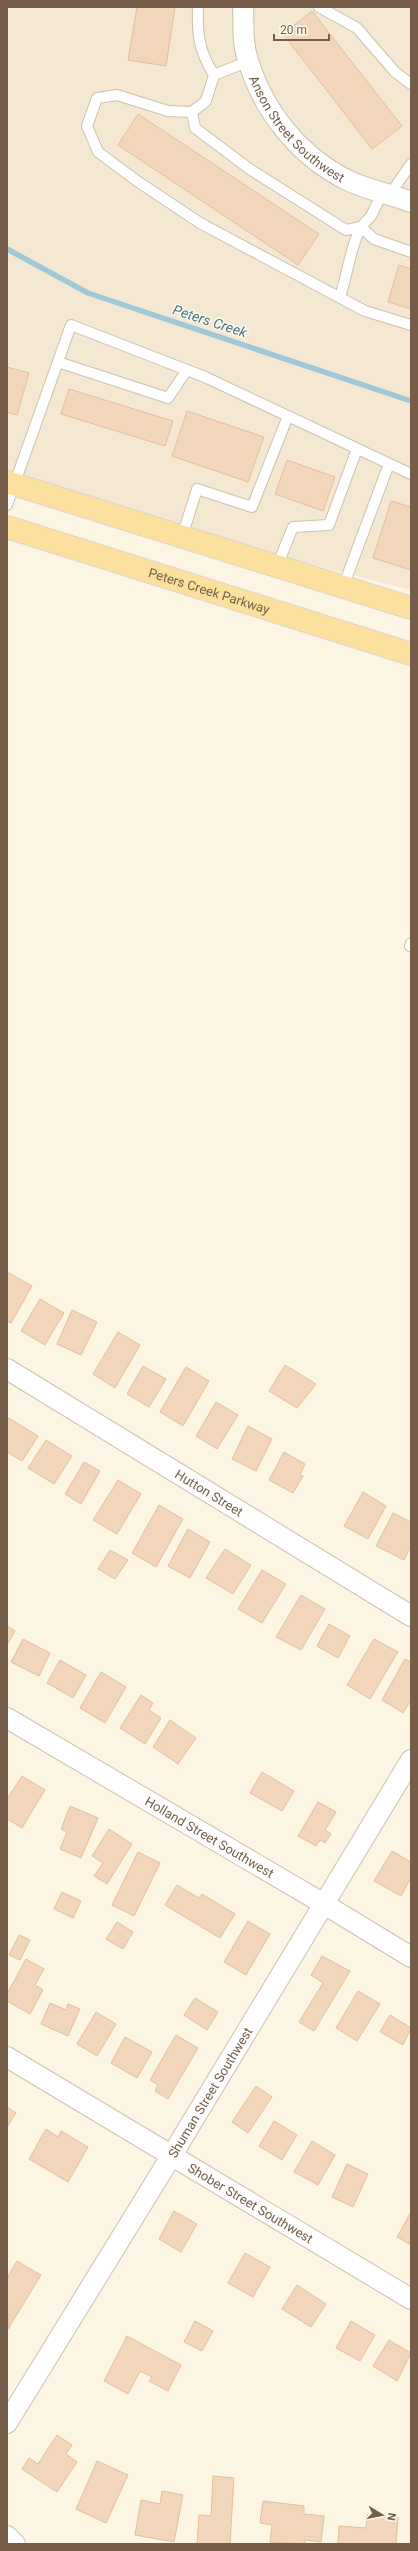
<svg xmlns="http://www.w3.org/2000/svg" width="418" height="2551" viewBox="0 0 418 2551" font-family="Roboto,sans-serif">
  <rect width="100%" height="100%" fill="#fcf5e4"/>
  <!-- residential -->
  <path fill="#f4e8d2" d="M7 7H411V590L73 503 7 482Z"/>
  <g fill="none" stroke-linecap="round" stroke-linejoin="round">
    <!-- stream -->
    <path stroke="#9fc9d7" stroke-width="5.5" d="M7 249 88 293 411 401"/>
  </g>
  <!-- building -->
  <path fill="#f1d6bc" stroke="#e4be9c" d="M137 7H175L166 66 128 60Z
    M312 11 402 126 372 149 283 34Z
    M138 114 319 234 298 265 118 145Z
    M399 265 411 269V309L388 302Z
    M7 367 29 373 17 415 7 412Z
    M69 389 173 421 165 446 61 414Z
    M187 411 264 437 248 482 172 456Z
    M287 460 335 477 323 511 275 494Z
    M391 501 411 507V570L373 558Z
    M7 1272 32 1286 11 1323 7 1321Z
    M40 1299 64 1313 45 1345 21 1331Z
    M72 1310 97 1322 81 1355 57 1344Z
    M118 1332 140 1345 115 1388 93 1374Z
    M285 1365 316 1384 297 1408 269 1391Z
    M143 1366 166 1379 149 1407 127 1394Z
    M186 1367 209 1381 183 1426 160 1412Z
    M216 1402 238 1415 217 1449 196 1436Z
    M9 1418 38 1436 22 1461 7 1452V1422Z
    M248 1426 272 1439 256 1471 232 1459Z
    M46 1440 72 1456 54 1484 28 1468Z
    M284 1452 305 1464 300 1475 303 1476 293 1493 269 1480Z
    M84 1462 100 1471 81 1504 65 1494Z
    M118 1480 141 1494 117 1534 93 1520Z
    M363 1492 386 1506 368 1539 344 1526Z
    M159 1505 183 1519 156 1567 132 1553Z
    M393 1513 411 1522V1546L404 1560 376 1546Z
    M188 1529 210 1542 190 1578 168 1566Z
    M225 1549 251 1565 233 1594 206 1578Z
    M110 1550 128 1560 115 1579 98 1569Z
    M262 1570 286 1584 262 1623 238 1609Z
    M301 1595 325 1609 301 1650 276 1637Z
    M329 1624 350 1636 338 1658 317 1646Z
    M7 1626 15 1631 7 1645Z
    M23 1639 50 1653 39 1676 11 1662Z
    M374 1639 398 1652 370 1699 347 1685Z
    M405 1659 411 1662V1700L403 1713 382 1700Z
    M60 1660 86 1675 73 1698 47 1683Z
    M101 1672 126 1687 105 1723 80 1708Z
    M141 1695 153 1703 149 1710 161 1718 145 1744 120 1728Z
    M170 1720 196 1738 178 1764 153 1747Z
    M262 1772 294 1791 282 1811 250 1793Z
    M22 1776 45 1790 22 1828 7 1819V1799Z
    M318 1802 336 1812 325 1830 331 1834 325 1843 320 1840 316 1846 298 1836Z
    M70 1806 98 1818 81 1858 60 1849 67 1832 61 1829Z
    M109 1829 132 1844 107 1884 94 1876 103 1863 92 1856Z
    M392 1851 411 1862V1878L401 1896 374 1881Z
    M138 1852 160 1863 134 1916 112 1905Z
    M177 1885 199 1898 202 1894 235 1914 220 1938 165 1905Z
    M62 1892 81 1901 73 1918 54 1909Z
    M248 1921 270 1934 246 1975 224 1962Z
    M117 1922 133 1932 123 1949 106 1939Z
    M19 1935 30 1940 20 1960 9 1955Z
    M322 1956 350 1971 314 2031 299 2022 323 1983 311 1975Z
    M26 1959 44 1969 35 1985 43 1990 30 2014 7 2001V1994Z
    M358 1991 380 2004 357 2041 336 2028Z
    M195 1998 218 2012 207 2030 184 2015Z
    M50 2003 66 2010 68 2004 80 2009 68 2036 41 2024Z
    M96 2012 116 2024 97 2056 77 2044Z
    M390 2015 411 2028 403 2045 380 2032Z
    M176 2035 198 2048 168 2099 155 2091 158 2085 150 2080Z
    M125 2037 152 2052 137 2078 111 2063Z
    M256 2086 272 2097 248 2133 232 2122Z
    M7 2107 16 2113 7 2127Z
    M274 2121 297 2135 282 2160 259 2146Z
    M46 2129 58 2137 61 2131 88 2147 68 2182 29 2159Z
    M312 2141 335 2155 318 2185 294 2172Z
    M347 2164 368 2174 353 2207 332 2197Z
    M174 2211 197 2224 181 2252 159 2239Z
    M411 2212V2245L397 2237Z
    M245 2253 270 2267 253 2297 228 2283Z
    M17 2261 41 2275 8 2329 7 2278Z
    M297 2285 326 2304 311 2327 282 2309Z
    M195 2321 213 2331 202 2351 184 2342Z
    M351 2321 375 2335 360 2361 336 2348Z
    M127 2336 181 2365 168 2391 149 2381 152 2377 140 2371 128 2394 104 2381Z
    M389 2340 411 2353 397 2381 373 2366Z
    M57 2435 72 2445 66 2454 77 2462 57 2492 22 2469 29 2458 38 2464Z
    M97 2461 128 2475 106 2523 76 2509Z
    M213 2476 234 2478 230 2544H197L199 2515 211 2516Z
    M162 2491 183 2495 174 2542 135 2535 141 2500 160 2504Z
    M263 2501 304 2506V2514L324 2516 321 2542 305 2540V2544L270 2542 272 2525 260 2523Z
    M367 2515 398 2518 396 2544H338L339 2526 366 2528Z"/>
  <g fill="none" stroke-linecap="round" stroke-linejoin="round">
    <defs>
      <path id="service" d="M198 7C197 35 199 51 214 75
        M319 7 357 28 395 72 411 84
        M249 61 214 75 206 101 192 112 168 111 117 95 97 98 87 126 98 152 137 181 200 223 365 311 411 325
        M192 112 195 128 251 170 346 230 361 227 371 216 383 192
        M390 194 411 164
        M340 297C347 276 351 244 361 227L374 239 411 252
        M58 362 168 398 187 370
        M7 505 71 325 205 377 411 474
        M182 537 197 489 252 507 288 416
        M277 566 293 527 329 525 357 449
        M343 587 389 464
        M410 946 411 943"/>
      <g id="minor">
        <path id="s1" d="M243 7C244 22 242 38 246 53 260 107 297 155 347 180 367 190 391 194 411 202"/>
        <path id="s2" d="M7 1369 411 1616"/>
        <path id="s3" d="M7 1718 324 1904 411 1957"/>
        <path id="s4" d="M7 2057 411 2299"/>
        <path id="s5" d="M7 2423 172 2155 411 1760"/>
        <path d="M7 2536 15 2544"/>
      </g>
      <g id="primary">
        <path d="M7 482 411 608"/>
        <path id="s6" d="M7 527 411 654"/>
      </g>
    </defs>
    <!-- service casing -->
    <use href="#service" stroke="#d0c0ae" stroke-width="12"/>
    <!-- minor casing -->
    <use href="#minor" stroke="#d0c0ae" stroke-width="22"/>
    <!-- primary casing -->
    <use href="#primary" stroke="#dbd5d0" stroke-width="24"/>
    <!-- service -->
    <use href="#service" stroke="#fff" stroke-width="10"/>
    <!-- minor -->
    <use href="#minor" stroke="#fff" stroke-width="20"/>
    <!-- primary -->
    <use href="#primary" stroke="#fbe19d" stroke-width="22"/>
  </g>
  <g text-anchor="middle" dominant-baseline="central" stroke-width="3" stroke-linejoin="round" paint-order="stroke">
    <!-- street labels -->
    <g font-size="13" fill="#755d4a" stroke="#fff9ea">
      <text stroke="none"><textPath href="#s1" startOffset="140">Anson Street Southwest</textPath></text>
      <text stroke="none"><textPath href="#s6" startOffset="212">Peters Creek Parkway</textPath></text>
      <text stroke="none"><textPath href="#s2" startOffset="237">Hutton Street</textPath></text>
      <text stroke="none"><textPath href="#s3" startOffset="235">Holland Street Southwest</textPath></text>
      <text stroke="none"><textPath href="#s5" startOffset="388">Shuman Street Southwest</textPath></text>
      <text stroke="none"><textPath href="#s4" startOffset="284">Shober Street Southwest</textPath></text>
    </g>
    <!-- water labels -->
    <g font-size="14" font-style="italic" fill="#437688" stroke="#fff9ea">
      <text transform="translate(210 321) rotate(18)">Peters Creek</text>
    </g>
  </g>
  <!-- border -->
  <rect width="418" height="2551" fill="none" stroke="#755d4a" stroke-width="16"/>
  <!-- north arrow -->
  <g transform="translate(382 2515) rotate(100)" stroke="#fff9ea" stroke-width="3" paint-order="stroke">
  <path d="M0-3L7 15L0 10L-7 15Z" fill="#755d4a"/>
  <text y="-6" font-size="11" font-weight="bold" text-anchor="middle" fill="#755d4a">N</text>
  </g>
  <!-- scale -->
  <path d="M274 34v6h55v-6" fill="none" stroke="#755d4a" stroke-width="2"/>
  <text x="280" y="34" font-size="12" fill="#755d4a" stroke="#fff9ea" stroke-width="3" paint-order="stroke">20 m</text>
</svg>
